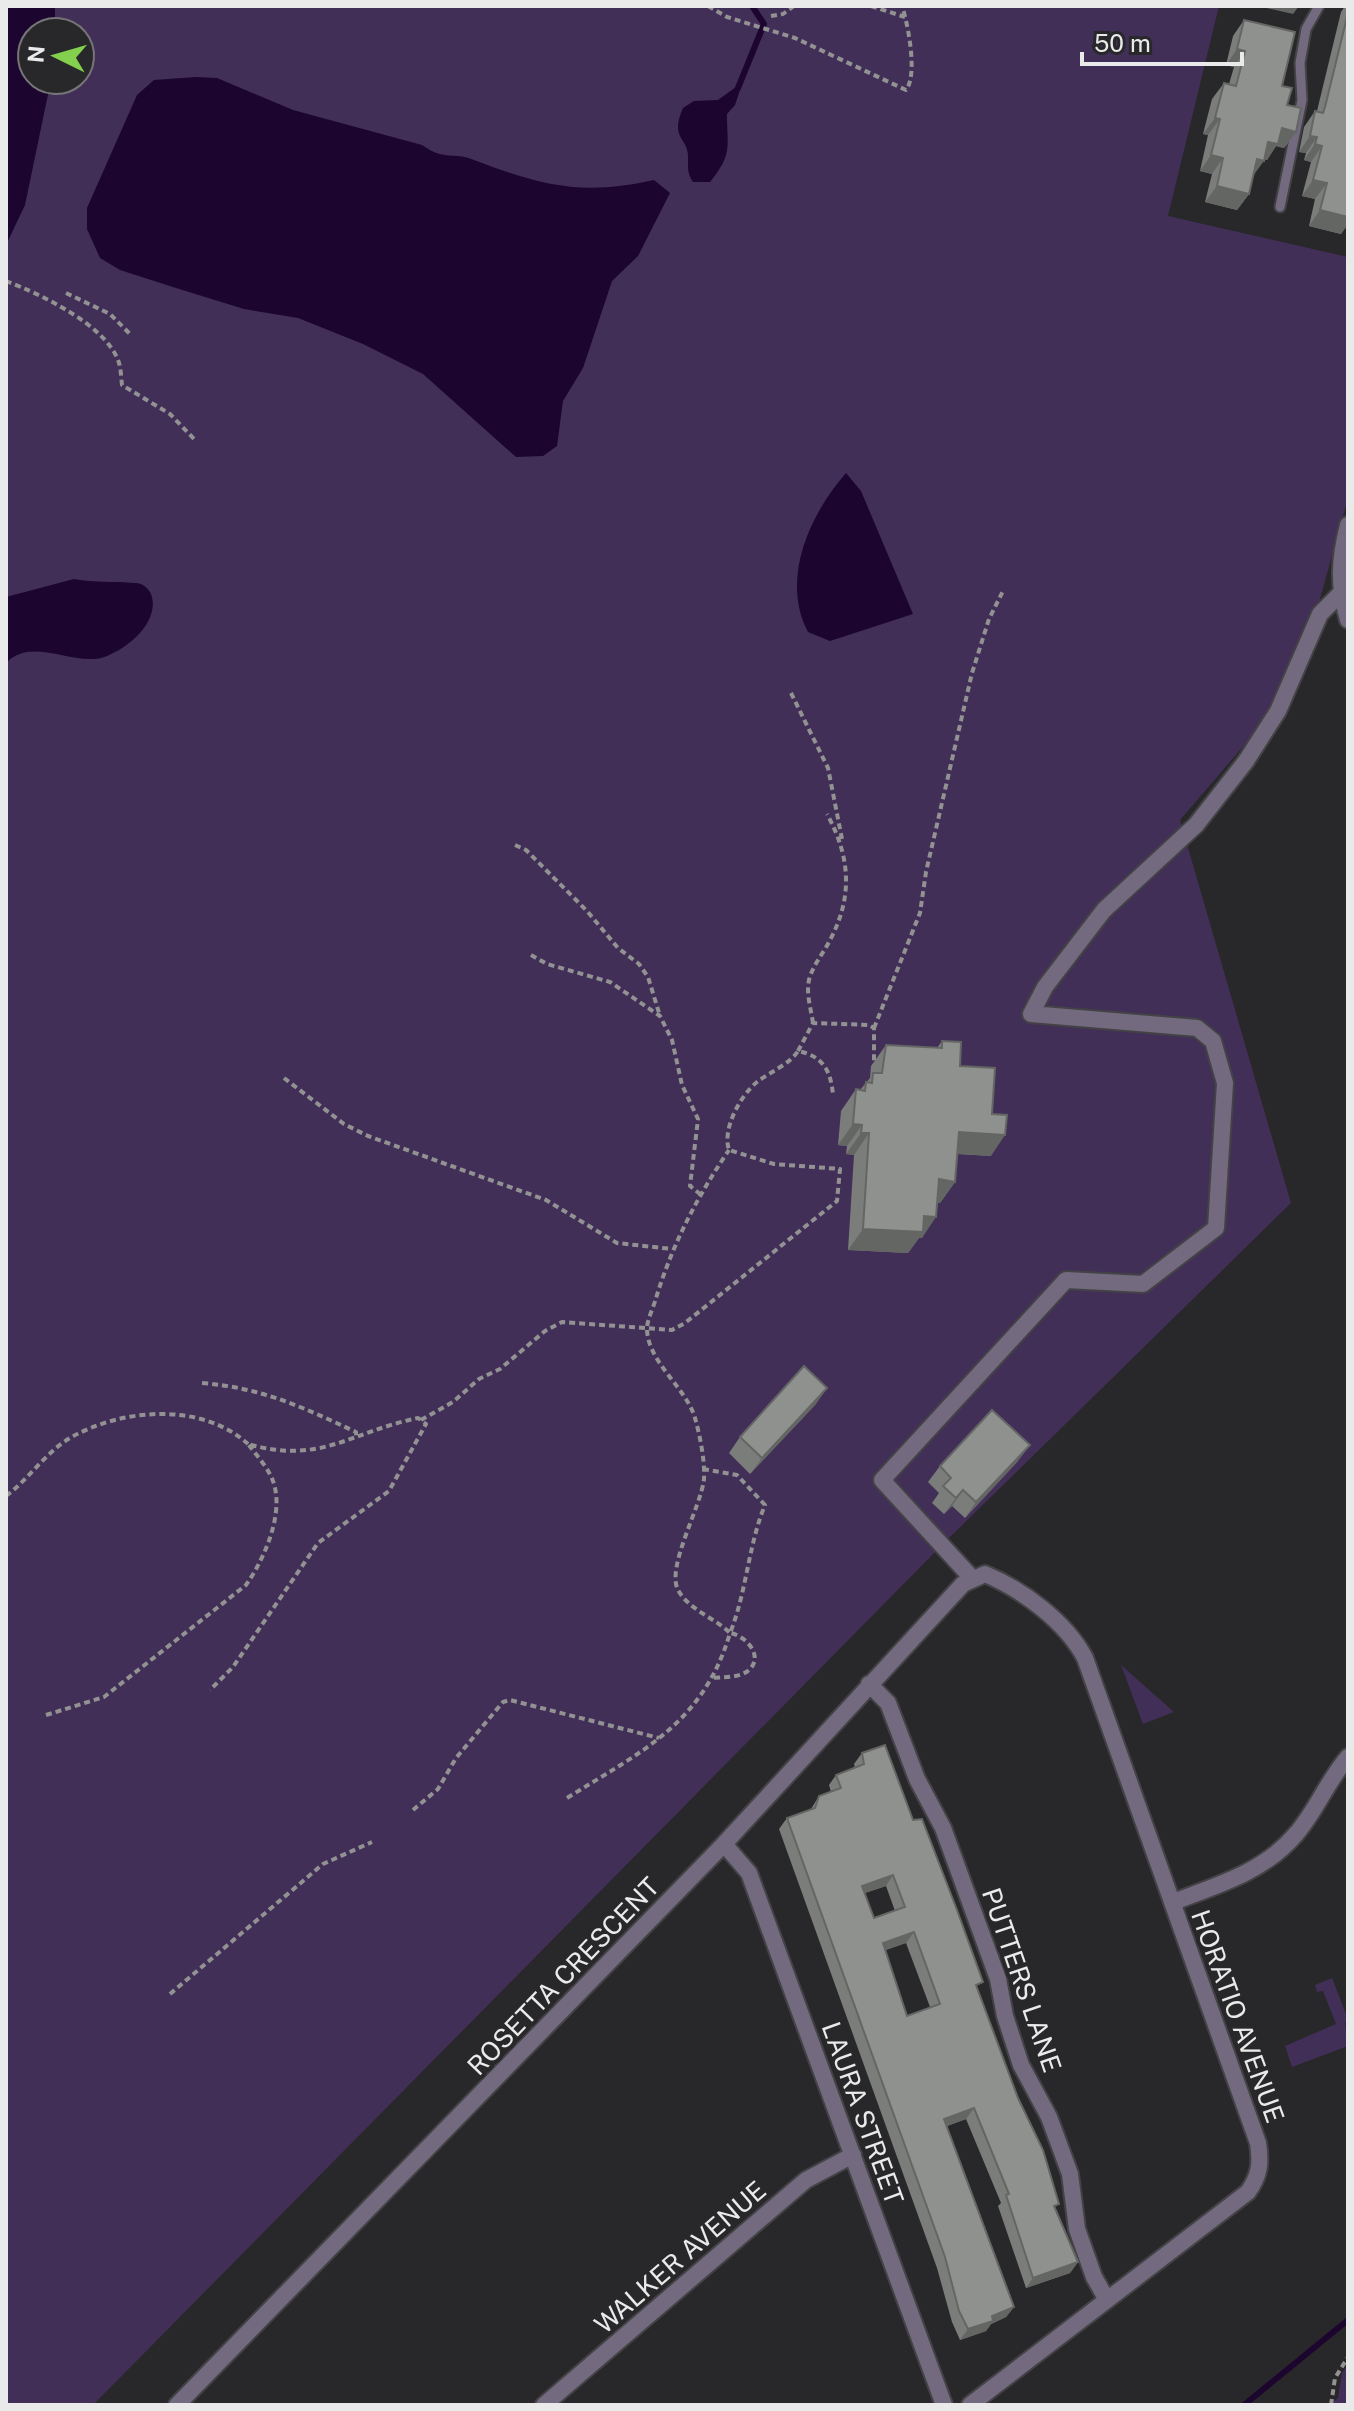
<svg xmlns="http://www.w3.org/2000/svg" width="1354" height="2411" viewBox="0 0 1354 2411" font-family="'Public Sans',sans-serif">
  <rect width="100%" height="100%" fill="#282729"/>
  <!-- green -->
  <path fill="#422f58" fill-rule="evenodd" d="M6 6H1219L1168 216 1348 257V498L1315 617 1272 713 1180 820 1291 1203 947 1540 93 2405H6ZM32 32H80V80H32Z
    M1121 1665 1174 1712 1143 1724Z
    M1332 1978 1348 2019 1345 2023 1348 2046 1292 2067 1285 2046 1336 2024 1323 1991 1317 1992 1315 1985Z
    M1348 2364V2405H1329L1338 2398 1342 2373Z"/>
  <!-- water -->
  <path fill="#1c052f" d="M6 6H55V32H32V80H51L25 205 6 245Z
    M196 77 217 78 293 110 422 145C446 162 453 151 474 160 542 186 582 196 654 180L670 193 638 256 612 281 583 368 563 401 557 446 543 456 516 457 423 374 363 344 298 318 244 309 176 288 120 270 100 258 87 229V208L137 95 154 80Z
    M736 87 740 90 735 105 727 114C727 148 733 153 710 182H693C687 173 688 167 688 158 689 137 669 140 683 108L694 101 718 100Z
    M846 473 861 491 913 614 830 641 808 632C780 579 810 514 846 473Z
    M74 579C95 583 114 581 135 583 143 583 150 589 152 597 158 623 129 647 107 656 76 669 33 635 6 663V597Z"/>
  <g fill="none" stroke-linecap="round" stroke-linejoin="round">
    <!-- stream -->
    <path stroke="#1c052f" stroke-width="6" d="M738 88 764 24 752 6
      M1244 2405 1348 2320"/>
    <defs>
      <path id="lane" d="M1280 207 1302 100 1300 63 1306 29 1319 6"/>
      <path id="street" d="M1348 525C1339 560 1338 585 1348 620
        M971 1577 882 1480 1066 1280 1143 1284 1216 1228 1225 1083 1213 1041 1197 1028 1031 1014 1045 987 1104 910 1196 825 1246 761 1278 711 1320 614 1340 594
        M869 1684 888 1703 917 1779 943 1828 998 1979 1005 2016 1021 2065 1049 2117 1070 2174 1077 2229 1094 2277 1107 2300
        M724 1844 749 1873 944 2405
        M1173 1902C1218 1885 1264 1872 1296 1834 1316 1811 1328 1780 1348 1757
        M177 2405 724 1844 963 1584 985 1574C1023 1590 1066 1622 1085 1658L1258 2143C1261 2163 1260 2175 1248 2192L970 2405
        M544 2405 806 2180 853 2155"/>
    </defs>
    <!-- lane casing -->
    <use href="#lane" stroke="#434244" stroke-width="13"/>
    <!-- street casing -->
    <use href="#street" stroke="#434244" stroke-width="20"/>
    <!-- path -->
    <path stroke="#929293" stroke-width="4" stroke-dasharray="6 4" stroke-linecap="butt" d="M708 6 727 17 795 38 906 90C918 75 908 24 902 6
      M871 6 905 17
      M771 16 783 14 794 6
      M6 281C40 294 104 324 118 360 121 367 121 377 122 385L170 414 196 441
      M66 293 110 314 130 334
      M791 693 828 768 842 839
      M515 845 526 850 587 911 618 948 639 964 648 977 660 1016
      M531 955 547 964 610 982 660 1016 672 1040 682 1085 698 1119 690 1186 700 1194
      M813 1023C811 1009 806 994 809 980 812 967 822 955 829 942 853 898 851 858 827 814
      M874 1028 920 913 926 872 972 673 989 619 1003 591
      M798 1051 813 1023 869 1025 874 1028V1064
      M284 1078 344 1124 368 1136 546 1200 617 1243 672 1249
      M202 1383C263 1388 302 1407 356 1432V1436
      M421 1420 453 1402 479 1379 500 1369 545 1331 562 1322 672 1330 685 1323 837 1201 840 1169 774 1164 729 1150C722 1129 740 1096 757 1082 770 1072 790 1064 798 1051 823 1056 831 1071 833 1095
      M703 1469 737 1475 765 1505C748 1546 747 1591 730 1633 744 1635 765 1655 749 1670 740 1678 723 1677 711 1678
      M6 1496C29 1479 45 1453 70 1438 122 1408 202 1402 248 1444
      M46 1715 104 1697 246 1585C263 1561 282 1519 275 1488 272 1472 258 1457 248 1444 321 1465 350 1432 418 1418L426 1424 389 1491 318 1543 233 1667 210 1690
      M567 1798C642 1751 703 1724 730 1633 715 1618 689 1610 678 1590 666 1567 701 1507 704 1479 705 1460 700 1436 695 1418 686 1387 646 1361 647 1327 648 1318 654 1306 656 1298 673 1243 697 1197 729 1150
      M413 1810 438 1789 456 1758 503 1702 510 1700 659 1738
      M170 1994 323 1864 372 1842
      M1331 2405 1335 2378 1348 2357"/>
    <!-- lane -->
    <use href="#lane" stroke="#736a80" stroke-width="9"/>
    <!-- street -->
    <use href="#street" stroke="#736a80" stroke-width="16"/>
  </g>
  <!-- wall -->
  <path fill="#7b7d7b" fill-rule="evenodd" d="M1345 6H1348V224L1341 234 1309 226 1315 199 1302 196 1311 162 1304 160 1306 153 1299 152 1304 127 1315 111H1317L1341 12Z
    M1244 20 1282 86 1296 132 1284 148 1276 146 1267 160 1264 159 1253 176 1249 194 1237 210 1205 202 1212 174 1200 171 1208 135 1203 134 1212 99 1224 83 1229 84 1234 67 1226 65 1233 36Z
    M942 1041 992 1114 991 1156 957 1154 955 1182 940 1203H937L922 1238H919L908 1253 848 1250 854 1155 846 1154 847 1146 838 1145 841 1111 856 1089 860 1090 870 1078 871 1066 886 1045 937 1048Z
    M816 1404 750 1474 729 1453 740 1437Z
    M1018 1461 965 1518 952 1506 944 1514 932 1503 939 1493 928 1482 940 1466Z
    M862 1753 977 1990 1055 2209 1078 2262 1070 2273 1026 2288 998 2206 1001 2203 966 2119 947 2126 1014 2307 1006 2317 991 2324 986 2331 960 2340 952 2322 937 2268 779 1829 787 1818 811 1809 819 1796 831 1792 829 1785 836 1775 855 1768 854 1764ZM886 1886 895 1911 874 1918 864 1893ZM906 1943 930 2007 907 2016 885 1950Z"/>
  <!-- shaded-wall -->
  <path fill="#646664" d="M1258 6H1299L1293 14Z
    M1237 49 1245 51 1234 67 1226 65Z
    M1215 118 1220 119 1208 135 1203 134Z
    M1282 128 1296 132 1284 148 1276 146 1267 160 1257 158 1268 142Z
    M1310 136 1317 137 1306 153 1299 152Z
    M1315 144 1322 146 1311 162 1304 160Z
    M1211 155 1223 158 1212 174 1200 171Z
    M1257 159 1264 161 1252 177Z
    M1313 180 1327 183 1315 199 1302 196Z
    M1217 186 1249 194 1237 210 1205 202Z
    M1320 210 1348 217V224L1341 234 1309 226Z
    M853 1124 862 1125 847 1146 838 1145Z
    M959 1132 1005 1135 991 1156 944 1153Z
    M861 1133H869L854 1155 846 1154Z
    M939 1179 955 1182 940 1203 924 1201Z
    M924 1216 936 1217 922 1238H919L908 1253 848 1250 863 1229Z
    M827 1388 816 1404 750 1474 762 1458Z
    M1030 1445 1018 1461 965 1518 976 1502Z
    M963 1490 952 1506 944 1514 956 1498Z
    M893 1875 886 1886 854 1897 862 1886Z
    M914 1932 906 1943 875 1954 883 1943Z
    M974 2108 966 2119 937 2130 944 2119Z
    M1078 2262 1070 2273 1026 2288 1033 2278Z
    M1014 2307 1006 2317 991 2324 986 2331 960 2340 968 2329 992 2316Z"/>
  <!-- building -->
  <path fill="#8f918f" stroke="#646664" stroke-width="2" fill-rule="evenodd" d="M1348 13V217L1320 210 1327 183 1313 180 1322 146 1315 144 1317 137 1310 136 1315 111 1323 113 1325 107Z
    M1244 20 1295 32 1282 86 1292 88 1287 105 1301 108 1296 132 1282 128 1278 144 1268 142 1264 161 1257 159 1249 194 1217 186 1223 158 1211 155 1220 119 1215 118 1224 83 1236 86 1245 51 1237 49Z
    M942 1041 961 1042 960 1066 995 1068 992 1114 1007 1115 1005 1135 959 1132 955 1182 939 1179 936 1217 924 1216 923 1232 863 1229 869 1133H861L862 1125 853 1124 856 1089 865 1091 866 1082 872 1083 873 1073H882L886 1045 942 1048Z
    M804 1366 827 1388 762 1458 740 1437Z
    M992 1410 1030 1445 976 1502 963 1490 956 1498 943 1486 951 1478 940 1466Z
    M885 1745 913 1820 922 1819 957 1910 983 1982 976 1985 1018 2098 1043 2150 1059 2204 1054 2206 1078 2262 1033 2278 1006 2195 1009 2194 974 2108 944 2119 1014 2307 992 2316 993 2321 968 2329 959 2311 945 2257 787 1818 815 1808 819 1796 841 1788 836 1775 864 1764 862 1753ZM893 1875 905 1907 874 1918 862 1886ZM914 1932 940 2004 907 2016 883 1943Z"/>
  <g text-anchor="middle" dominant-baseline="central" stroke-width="8" stroke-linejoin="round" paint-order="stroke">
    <!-- street labels -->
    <g font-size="26" fill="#eaeaeb" stroke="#282729">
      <text transform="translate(563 1976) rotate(-46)">ROSETTA CRESCENT</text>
      <text transform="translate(1022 1980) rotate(71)">PUTTERS LANE</text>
      <text transform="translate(1238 2016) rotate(70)">HORATIO AVENUE</text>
      <text transform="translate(863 2113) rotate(70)">LAURA STREET</text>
      <text transform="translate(680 2257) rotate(-41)">WALKER AVENUE</text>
    </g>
  </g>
  <!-- border -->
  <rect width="1354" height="2411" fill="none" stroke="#eaeaeb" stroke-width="16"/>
  <!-- north arrow -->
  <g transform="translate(56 56) rotate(275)"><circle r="38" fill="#282729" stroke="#767577" stroke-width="2"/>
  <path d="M0-6L14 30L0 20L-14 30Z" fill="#83d04f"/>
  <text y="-12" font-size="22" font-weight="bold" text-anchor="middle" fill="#eaeaeb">N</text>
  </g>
  <!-- scale -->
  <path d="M1082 52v12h160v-12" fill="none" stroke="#eaeaeb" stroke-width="4"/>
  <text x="1094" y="52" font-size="24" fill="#eaeaeb" stroke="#282729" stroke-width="6" paint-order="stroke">50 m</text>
</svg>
